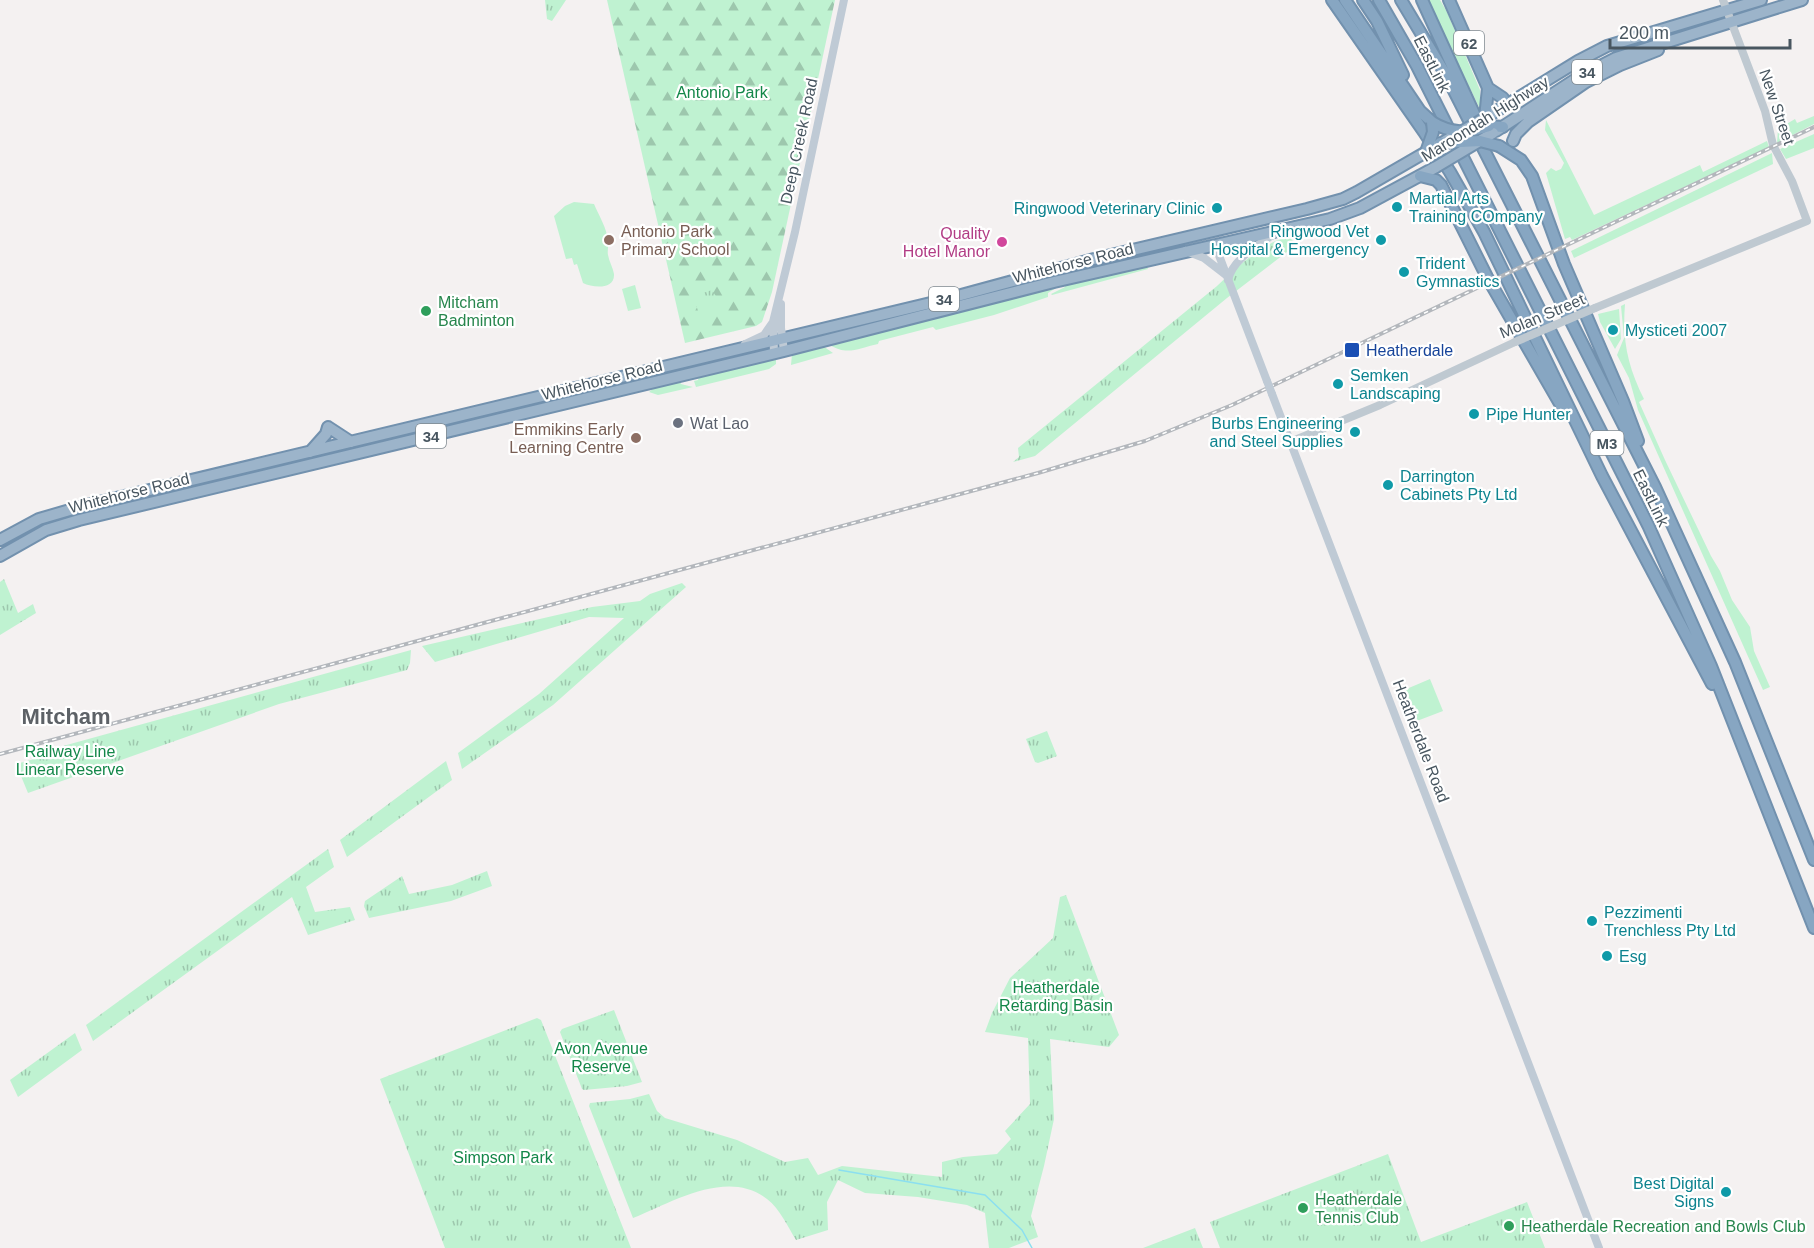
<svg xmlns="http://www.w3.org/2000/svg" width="1814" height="1248" viewBox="0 0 1814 1248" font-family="Helvetica,sans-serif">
  <defs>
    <pattern id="forest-firs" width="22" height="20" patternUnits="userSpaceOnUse" patternTransform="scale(1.5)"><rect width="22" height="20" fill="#bff2d1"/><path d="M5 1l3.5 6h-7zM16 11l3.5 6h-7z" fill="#9dc7ad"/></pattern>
    <pattern id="park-tufts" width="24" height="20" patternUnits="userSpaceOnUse" patternTransform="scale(1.5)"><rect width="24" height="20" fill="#bff2d1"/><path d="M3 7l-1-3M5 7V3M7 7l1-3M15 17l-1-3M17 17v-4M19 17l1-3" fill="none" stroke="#9dc7ad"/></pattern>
  </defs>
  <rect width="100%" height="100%" fill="#f4f1f1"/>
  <!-- grass -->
  <path fill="#bff2d1" d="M1427 0H1440L1447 12 1480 90V109Z
    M1814 116V124L1777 143 1778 129 1795 119 1797 123Z
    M1546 120 1594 215 1700 165 1703 172 1767 141 1769 147 1572 240 1570 237 1565 239 1546 173 1551 168 1556 171 1561 169 1564 163 1545 130Z
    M1814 134V148L1786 159 1780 149Z
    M1772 153 1773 164 1574 258 1571 251Z
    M574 202 594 204C599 216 607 228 608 241 609 246 607 250 608 255 609 261 613 268 614 274 615 290 593 288 583 283L577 264 574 265 572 258 566 259 554 216 565 206Z
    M1147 267 1148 269 1052 295 1051 294 1065 287V284Z
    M635 285 641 308 628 311 622 289Z
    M1056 288 1048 293V297L994 315 936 330 933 327 879 341 878 344C859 348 847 356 830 345Z
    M1625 304C1622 341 1628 367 1644 399L1639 402 1665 460 1711 556 1720 571 1732 600 1750 627 1754 651 1770 687 1763 690 1638 410 1629 378 1617 355 1624 338 1621 306Z
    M1619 309 1621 339 1615 349 1600 322 1598 314Z
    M823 346 833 353 791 365 792 354Z
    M776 358V364L769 369 696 387 694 381 698 380 699 376Z
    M680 380 681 384 693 387 658 395 649 392 655 387Z
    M1430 679 1443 711 1409 724 1397 693Z"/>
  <!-- forest -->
  <path fill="url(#forest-firs)" d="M607 0H835L772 292 762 322 756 326 685 343Z"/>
  <!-- park -->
  <path fill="url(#park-tufts)" d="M545 0H566L552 21 547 19Z
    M1289 236 1296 245 1227 298 1035 456 1013 462 1019 457 1018 448 1217 286C1238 266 1261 244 1289 236Z
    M712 290 717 298 713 308 707 312 698 311 695 301 697 295Z
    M4 579 18 613 33 604 36 613 0 635V582Z
    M682 583 686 587 553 705 462 769 458 753 539 694 624 618 589 617 435 662 422 646 592 607 640 601 650 594Z
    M411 650 410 663 407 670 279 704 28 793 16 764 49 755 63 746Z
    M1047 731 1057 756 1038 763 1035 762 1026 739Z
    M446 761 452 780 347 857 340 840Z
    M328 849 334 867 306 887 315 912 350 907 355 920 308 935 292 897 93 1041 86 1025Z
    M487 871 492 886 451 901 369 918 364 906 365 901 402 876 409 894 452 885Z
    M1066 895 1119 1035 1109 1047 1050 1039 1054 1119 1044 1166 1031 1216 1038 1237 1009 1248H989L985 1213 967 1205 918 1197 865 1193 838 1180 827 1202 828 1230 796 1240C788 1227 780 1209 767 1199 728 1168 672 1202 633 1218L589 1106 590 1103 630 1099 649 1094 657 1111 665 1118 737 1140 785 1162 808 1158 818 1175 842 1166 942 1177V1162L963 1157 997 1154 1011 1139 1005 1131 1030 1104 1028 1038 985 1032 992 1013 1010 978 1053 938 1060 897Z
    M614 1010 642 1082 627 1086 584 1090 582 1089 560 1032 562 1029Z
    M537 1018 541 1020 631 1248H445L380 1079Z
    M75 1033 82 1050 18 1097 10 1080Z
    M1388 1154 1421 1242 1527 1202 1545 1248H1220L1210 1222Z
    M1195 1228 1203 1248H1143Z"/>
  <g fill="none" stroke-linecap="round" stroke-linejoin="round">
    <!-- stream -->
    <path stroke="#8bdff0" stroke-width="1.5" d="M839 1170 985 1195 1022 1230 1032 1248"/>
    <defs>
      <path id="trunk" d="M1485 118 1578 61 1607 46 1761 0
        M1496 131 1579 77 1616 58 1802 0
        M1513 141 1516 134 1528 122 1586 82 1620 65 1658 50
        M310 452 326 434 328 427 351 442
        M0 540 39 519 87 505 939 301 1094 259 1307 209 1343 199 1357 192 1426 152
        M0 556 46 530 79 520 784 351 1054 282 1330 219 1360 208 1436 167"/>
      <path id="motorway" d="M1332 0 1424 132 1450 172 1484 232 1602 476 1712 684
        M1345 0 1420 111 1432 122
        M1363 0 1377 21 1403 75
        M1379 0 1417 66 1648 525 1711 666 1814 928
        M1401 0 1446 75 1655 487 1735 662 1814 860
        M1422 0 1482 131
        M1449 0 1488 88 1485 118
        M1488 88 1503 98
        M1489 126 1503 127
        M1499 146 1521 160 1532 176 1564 264 1623 401 1638 441
        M1420 176 1436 180 1441 185 1487 277 1566 414"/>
    </defs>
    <!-- trunk casing -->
    <use href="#trunk" stroke="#7291ae" stroke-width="14"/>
    <!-- motorway casing -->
    <use href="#motorway" stroke="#7291ae" stroke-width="14"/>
    <!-- tertiary -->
    <path stroke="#bfc9d1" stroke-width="8" d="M1595 308 1807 221 1792 181 1773 145 1765 111 1723 0
      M1290 442 1380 405 1515 342"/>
    <!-- secondary -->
    <path stroke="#bfcad5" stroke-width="8" d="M1215 245 1267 381
      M1186 251 1204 258 1226 275
      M1228 280C1233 258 1258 246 1275 233
      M781 304V328L784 351
      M745 344 764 335 773 322
      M774 353 773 322 795 232 844 0
      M1272 394 1599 1248"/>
    <!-- trunk -->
    <use href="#trunk" stroke="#9cb4ca" stroke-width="10"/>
    <!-- motorway -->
    <use href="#motorway" stroke="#87a6c2" stroke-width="10"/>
    <defs>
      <path id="rail" d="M0 754 1038 473 1145 441 1232 405 1814 127"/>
    </defs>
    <!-- rail casing -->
    <use href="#rail" stroke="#b3b7bc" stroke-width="4"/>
    <!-- rail -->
    <use href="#rail" stroke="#fff" stroke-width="1.5" stroke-dasharray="4.5" stroke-linecap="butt"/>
    <defs>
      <path id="trunk-bridge" d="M1426 152 1485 118
        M1436 167 1493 133"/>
      <path id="motorway-bridge" d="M1432 122C1451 134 1468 133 1489 126
        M1440 143 1480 141 1499 146
        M1426 152 1433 132 1432 122"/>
    </defs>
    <!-- trunk-bridge casing -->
    <use href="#trunk-bridge" stroke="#7291ae" stroke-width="14" stroke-linecap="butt"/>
    <!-- motorway-bridge casing -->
    <use href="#motorway-bridge" stroke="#7291ae" stroke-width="14" stroke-linecap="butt"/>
    <!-- tertiary-bridge -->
    <path stroke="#bfc9d1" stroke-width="8" d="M1515 342 1595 308"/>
    <!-- secondary-bridge -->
    <path stroke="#bfcad5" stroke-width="8" d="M1267 381 1272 394"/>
    <!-- trunk-bridge -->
    <use href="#trunk-bridge" stroke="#9cb4ca" stroke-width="10"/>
    <!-- motorway-bridge -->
    <use href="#motorway-bridge" stroke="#87a6c2" stroke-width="10"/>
  </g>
  <!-- markers -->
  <g fill="#0f9aa8" stroke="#fff" stroke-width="2">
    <circle cx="1397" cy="207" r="6"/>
    <circle cx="1217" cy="208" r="6"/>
    <circle cx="1381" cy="240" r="6"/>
    <circle cx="1404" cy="272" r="6"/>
    <circle cx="1613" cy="330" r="6"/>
    <circle cx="1338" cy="384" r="6"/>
    <circle cx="1474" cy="414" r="6"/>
    <circle cx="1355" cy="432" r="6"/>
    <circle cx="1388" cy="485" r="6"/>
    <circle cx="1592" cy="921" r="6"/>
    <circle cx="1607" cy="956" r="6"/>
    <circle cx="1726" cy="1192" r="6"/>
  </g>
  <g fill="#8d6e63" stroke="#fff" stroke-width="2">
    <circle cx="609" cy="240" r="6"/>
    <circle cx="636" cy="438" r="6"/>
  </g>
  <circle fill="#d1479c" stroke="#fff" stroke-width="2" cx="1002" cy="242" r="6"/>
  <g fill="#2e9e5b" stroke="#fff" stroke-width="2">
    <circle cx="426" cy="311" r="6"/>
    <circle cx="1303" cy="1208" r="6"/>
    <circle cx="1509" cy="1226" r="6"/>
  </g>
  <rect fill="#1a4fb4" stroke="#fff" stroke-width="2" x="1344" y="342" width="16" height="16" rx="3"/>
  <circle fill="#6b7280" stroke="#fff" stroke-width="2" cx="678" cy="423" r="6"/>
  <g text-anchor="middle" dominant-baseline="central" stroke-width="4.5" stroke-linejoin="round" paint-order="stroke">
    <!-- shield labels -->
    <g fill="#fff" stroke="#7f8990" stroke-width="1.5">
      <rect x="1454" y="31" width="30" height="24" rx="4.5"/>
      <rect x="1572" y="60" width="30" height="24" rx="4.5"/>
      <rect x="929" y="287" width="30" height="24" rx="4.5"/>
      <rect x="416" y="424" width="30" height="24" rx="4.5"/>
      <rect x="1590.5" y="431" width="33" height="24" rx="4.5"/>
    </g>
    <g font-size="15" font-weight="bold" fill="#485660">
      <text x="1469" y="43">62</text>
      <text x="1587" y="72">34</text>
      <text x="944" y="299">34</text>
      <text x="431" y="436">34</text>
      <text x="1607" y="443">M3</text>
    </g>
    <!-- street labels -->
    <g font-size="16" fill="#485660" stroke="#fff">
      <text transform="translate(1432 64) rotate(63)">EastLink</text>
      <text transform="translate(1777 107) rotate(71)">New Street</text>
      <text transform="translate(1485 119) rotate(-32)">Maroondah Highway</text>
      <text transform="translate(799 141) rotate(-78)">Deep Creek Road</text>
      <text transform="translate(1073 263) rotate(-14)">Whitehorse Road</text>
      <text transform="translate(1542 316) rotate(-23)">Molan Street</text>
      <text transform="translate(602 380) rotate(-14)">Whitehorse Road</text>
      <text transform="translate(129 493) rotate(-14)">Whitehorse Road</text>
      <text transform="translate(1651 498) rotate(64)">EastLink</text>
      <text transform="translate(1421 741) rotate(69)">Heatherdale Road</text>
    </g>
    <!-- park labels -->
    <g font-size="16" fill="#138749" stroke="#fff">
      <text x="722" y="92">Antonio Park</text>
      <text x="70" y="751">Railway Line<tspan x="70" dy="18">Linear Reserve</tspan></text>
      <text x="1056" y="987">Heatherdale<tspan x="1056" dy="18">Retarding Basin</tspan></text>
      <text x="601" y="1048">Avon Avenue<tspan x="601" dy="18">Reserve</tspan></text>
      <text x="503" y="1157">Simpson Park</text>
    </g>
    <!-- culture labels -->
    <g font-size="16" fill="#0d838f" stroke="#fff" text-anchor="start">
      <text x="1409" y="198">Martial Arts<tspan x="1409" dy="18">Training COmpany</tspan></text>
      <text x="1205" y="208" text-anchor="end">Ringwood Veterinary Clinic</text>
      <text x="1369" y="231" text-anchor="end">Ringwood Vet<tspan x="1369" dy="18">Hospital &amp; Emergency</tspan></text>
      <text x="1416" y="263">Trident<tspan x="1416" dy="18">Gymnastics</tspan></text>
      <text x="1625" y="330">Mysticeti 2007</text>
      <text x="1350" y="375">Semken<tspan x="1350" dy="18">Landscaping</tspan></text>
      <text x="1486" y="414">Pipe Hunter</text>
      <text x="1343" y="423" text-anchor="end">Burbs Engineering<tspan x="1343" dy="18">and Steel Supplies</tspan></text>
      <text x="1400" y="476">Darrington<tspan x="1400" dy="18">Cabinets Pty Ltd</tspan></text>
      <text x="1604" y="912">Pezzimenti<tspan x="1604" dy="18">Trenchless Pty Ltd</tspan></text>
      <text x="1619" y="956">Esg</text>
      <text x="1714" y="1183" text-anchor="end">Best Digital<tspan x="1714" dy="18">Signs</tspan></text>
    </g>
    <!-- education labels -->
    <g font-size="16" fill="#785e54" stroke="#fff" text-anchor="start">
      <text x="621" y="231">Antonio Park<tspan x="621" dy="18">Primary School</tspan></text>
      <text x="624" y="429" text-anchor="end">Emmikins Early<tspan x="624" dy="18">Learning Centre</tspan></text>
    </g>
    <!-- hotel labels -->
    <g font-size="16" fill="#b23c85" stroke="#fff" text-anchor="end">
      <text x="990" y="233">Quality<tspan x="990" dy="18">Hotel Manor</tspan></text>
    </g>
    <!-- leisure labels -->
    <g font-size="16" fill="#27864d" stroke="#fff" text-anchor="start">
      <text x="438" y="302">Mitcham<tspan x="438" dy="18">Badminton</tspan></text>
      <text x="1315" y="1199">Heatherdale<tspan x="1315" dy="18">Tennis Club</tspan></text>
      <text x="1521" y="1226">Heatherdale Recreation and Bowls Club</text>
    </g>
    <!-- transit labels -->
    <g font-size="16" fill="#164399" stroke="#fff" text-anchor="start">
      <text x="1366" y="350">Heatherdale</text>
    </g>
    <!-- worship labels -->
    <g font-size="16" fill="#5b616d" stroke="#fff" text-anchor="start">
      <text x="690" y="423">Wat Lao</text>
    </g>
    <!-- district labels -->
    <g font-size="22" font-weight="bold" fill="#5d6267" stroke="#fff">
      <text x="66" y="716">Mitcham</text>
    </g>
  </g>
  <!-- scale -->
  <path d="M1610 39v9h180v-9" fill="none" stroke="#485660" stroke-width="3"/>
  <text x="1619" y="39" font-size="18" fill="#485660" stroke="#ffffff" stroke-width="4.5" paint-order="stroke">200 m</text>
</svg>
